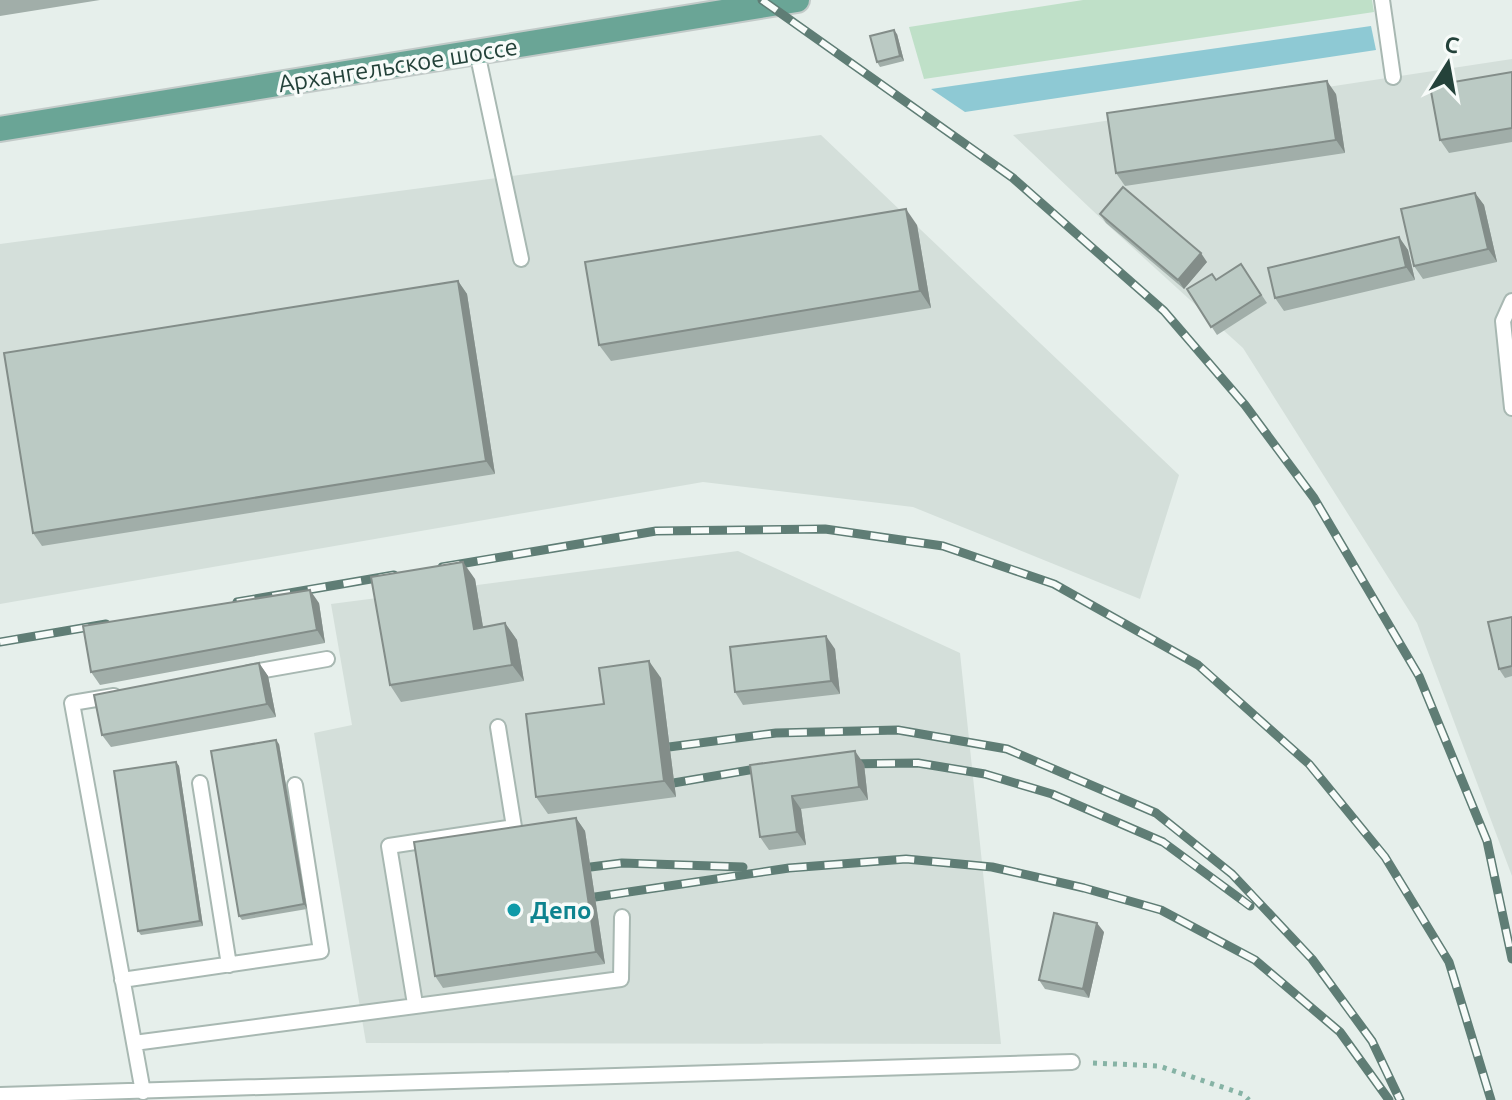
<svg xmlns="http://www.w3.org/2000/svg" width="1512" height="1100" viewBox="0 0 1512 1100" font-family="Ubuntu,sans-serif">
  <rect width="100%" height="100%" fill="#e6efeb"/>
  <!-- built -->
  <path fill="#d4dfda" d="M1512 59V876L1417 623 1243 348 1111 228 1013 135Z
    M821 135 1179 475 1140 599 913 507 703 482 0 604V244Z
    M738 551 960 653 1001 1044 366 1043 314 733 352 725 331 604Z"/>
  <!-- green -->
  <path fill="#bfe0c8" d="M1083 0H1372L1374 12 924 79 909 27Z"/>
  <!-- water -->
  <path fill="#8ec9d4" d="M1371 26 1376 50 965 112 931 89Z"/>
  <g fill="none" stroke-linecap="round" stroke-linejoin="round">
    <defs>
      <path id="lane" d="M1382 0 1393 77
        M477 52 521 259
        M1512 301 1503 321 1512 408
        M248 673 327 659
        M114 696 72 703 143 1092
        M200 783 229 965
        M122 980 321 951 295 785
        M415 1004 389 846 514 827 498 727
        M134 1043 621 979 622 917
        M0 1095 1072 1062"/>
      <path id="primary" d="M0 129 797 0"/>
    </defs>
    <!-- lane casing -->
    <use href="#lane" stroke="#a8b8b2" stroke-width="18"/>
    <!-- primary casing -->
    <use href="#primary" stroke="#c2cac8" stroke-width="28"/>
    <!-- path -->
    <path stroke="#86b3a5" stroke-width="5" stroke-dasharray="4 6" stroke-linecap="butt" d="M1093 1063 1159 1066 1243 1094 1249 1100"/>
    <!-- lane -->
    <use href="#lane" stroke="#fff" stroke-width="14"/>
    <!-- primary -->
    <use href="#primary" stroke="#6aa596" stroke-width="24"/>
    <defs>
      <path id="rail" d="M762 0 1013 178 1164 311 1245 405 1314 498 1419 676 1487 841 1512 959
        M442 567 656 531 825 529 943 546 1054 584 1198 665 1309 764 1385 857 1449 962 1491 1100
        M237 602 394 575
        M0 642 106 624
        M646 750 776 733 898 730 1007 749 1156 813 1232 874 1312 959 1372 1041 1400 1100
        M841 764 918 763 985 774 1052 794 1163 842 1250 906
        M650 787 773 766
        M567 870 622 863 743 867
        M575 900 789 868 906 859 992 867 1084 888 1161 910 1255 960 1340 1032 1389 1100"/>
    </defs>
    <!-- rail casing -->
    <use href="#rail" stroke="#5f7d75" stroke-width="9"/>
    <!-- rail -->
    <use href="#rail" stroke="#f7fbf9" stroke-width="6" stroke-dasharray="18" stroke-linecap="butt"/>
  </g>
  <!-- wall -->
  <path fill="#a1aea9" d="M0 0H100L0 16Z
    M897 34 904 61 880 67 877 62Z
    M1512 72V142L1449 153 1440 140Z
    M1336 94 1345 153 1125 186 1116 173Z
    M1475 193 1484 205 1497 262 1423 279 1414 266Z
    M1100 214 1207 262 1184 289 1106 223Z
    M917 225 931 308 611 361 599 345Z
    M1399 237 1408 250 1415 280 1284 311 1275 298Z
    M1241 264 1267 303 1217 335 1187 289 1216 280Z
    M458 281 467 294 495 474 42 546 33 533Z
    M475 579 483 627 505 623 517 640 524 681 401 702 390 685Z
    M319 603 325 643 100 685 91 672Z
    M1512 617V676L1505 678 1499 669Z
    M835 649 840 694 743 705 735 692Z
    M259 663 268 676 276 717 111 747 102 735Z
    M661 678 676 797 548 814 536 797 604 704Z
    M279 744 307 909 242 920 239 916Z
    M176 762 179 766 203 926 141 935 138 931Z
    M864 764 868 800 801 809 806 845 769 850 760 837 750 765Z
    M576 818 585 831 605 964 443 988 435 976Z
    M1104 932 1089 998 1045 989 1039 980Z"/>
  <!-- shaded-wall -->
  <path fill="#838d89" d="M894 30 897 34 904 61 900 56Z
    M1327 81 1336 94 1345 153 1336 140Z
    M1475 193 1484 205 1497 262 1488 249Z
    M906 209 917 225 931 308 920 291Z
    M1399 237 1408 250 1415 280 1406 267Z
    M1201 253 1207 262 1184 289 1178 280Z
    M458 281 467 294 495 474 486 461Z
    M463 562 475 579 486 645 474 629Z
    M310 590 319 603 325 643 317 630Z
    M505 623 517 640 524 681 512 665Z
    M826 636 835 649 840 694 831 681Z
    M649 661 661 678 676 797 664 781Z
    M259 663 268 676 276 717 267 704Z
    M276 740 279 744 307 909 304 904Z
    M855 751 864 764 868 800 859 787Z
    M176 762 179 766 203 926 200 921Z
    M792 796 801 809 806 845 797 832Z
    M576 818 585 831 605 964 596 952Z
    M1097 923 1104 932 1089 998 1083 989Z"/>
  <!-- building -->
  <path fill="#bbcac4" stroke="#838d89" stroke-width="2" d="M894 30 900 56 877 62 870 36Z
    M1512 72V128L1440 140 1430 86Z
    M1327 81 1336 140 1116 173 1107 113Z
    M1123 187 1201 253 1178 280 1100 214Z
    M1475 193 1488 249 1414 266 1401 209Z
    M906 209 920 291 599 345 585 262Z
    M1399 237 1406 267 1275 298 1268 268Z
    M1241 264 1261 295 1211 327 1187 289 1212 274 1216 280Z
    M458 281 486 461 33 533 4 353Z
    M463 562 474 629 505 623 512 665 390 685 371 577Z
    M310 590 317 630 91 672 83 626Z
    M1512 617V666L1499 669 1488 622Z
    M826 636 831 681 735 692 730 647Z
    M649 661 664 781 536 797 526 714 604 704 599 668Z
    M259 663 267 704 102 735 94 695Z
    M276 740 304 904 239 916 211 751Z
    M855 751 859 787 792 796 797 832 760 837 750 765Z
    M176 762 200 921 138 931 114 771Z
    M576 818 596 952 435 976 414 842Z
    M1054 913 1097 923 1083 989 1039 980Z"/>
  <!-- markers -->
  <circle fill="#0f9aa8" stroke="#f7fbf9" stroke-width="3" cx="514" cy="910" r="8"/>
  <g text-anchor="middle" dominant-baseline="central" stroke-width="7" stroke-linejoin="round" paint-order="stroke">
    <!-- street labels -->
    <g font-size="24" fill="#24423a" stroke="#f7fbf9">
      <text transform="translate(398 65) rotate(-9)">Архангельское шоссе</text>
    </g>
    <!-- culture labels -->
    <g font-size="24" font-weight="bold" fill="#0d838f" stroke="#f7fbf9" text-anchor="start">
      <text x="530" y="910">Депо</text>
    </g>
  </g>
  <!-- north arrow -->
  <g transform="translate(1448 64) rotate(11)" stroke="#f7fbf9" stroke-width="6" paint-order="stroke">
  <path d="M0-6L14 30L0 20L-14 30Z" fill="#24423a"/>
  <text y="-12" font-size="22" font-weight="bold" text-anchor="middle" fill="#24423a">С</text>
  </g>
</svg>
